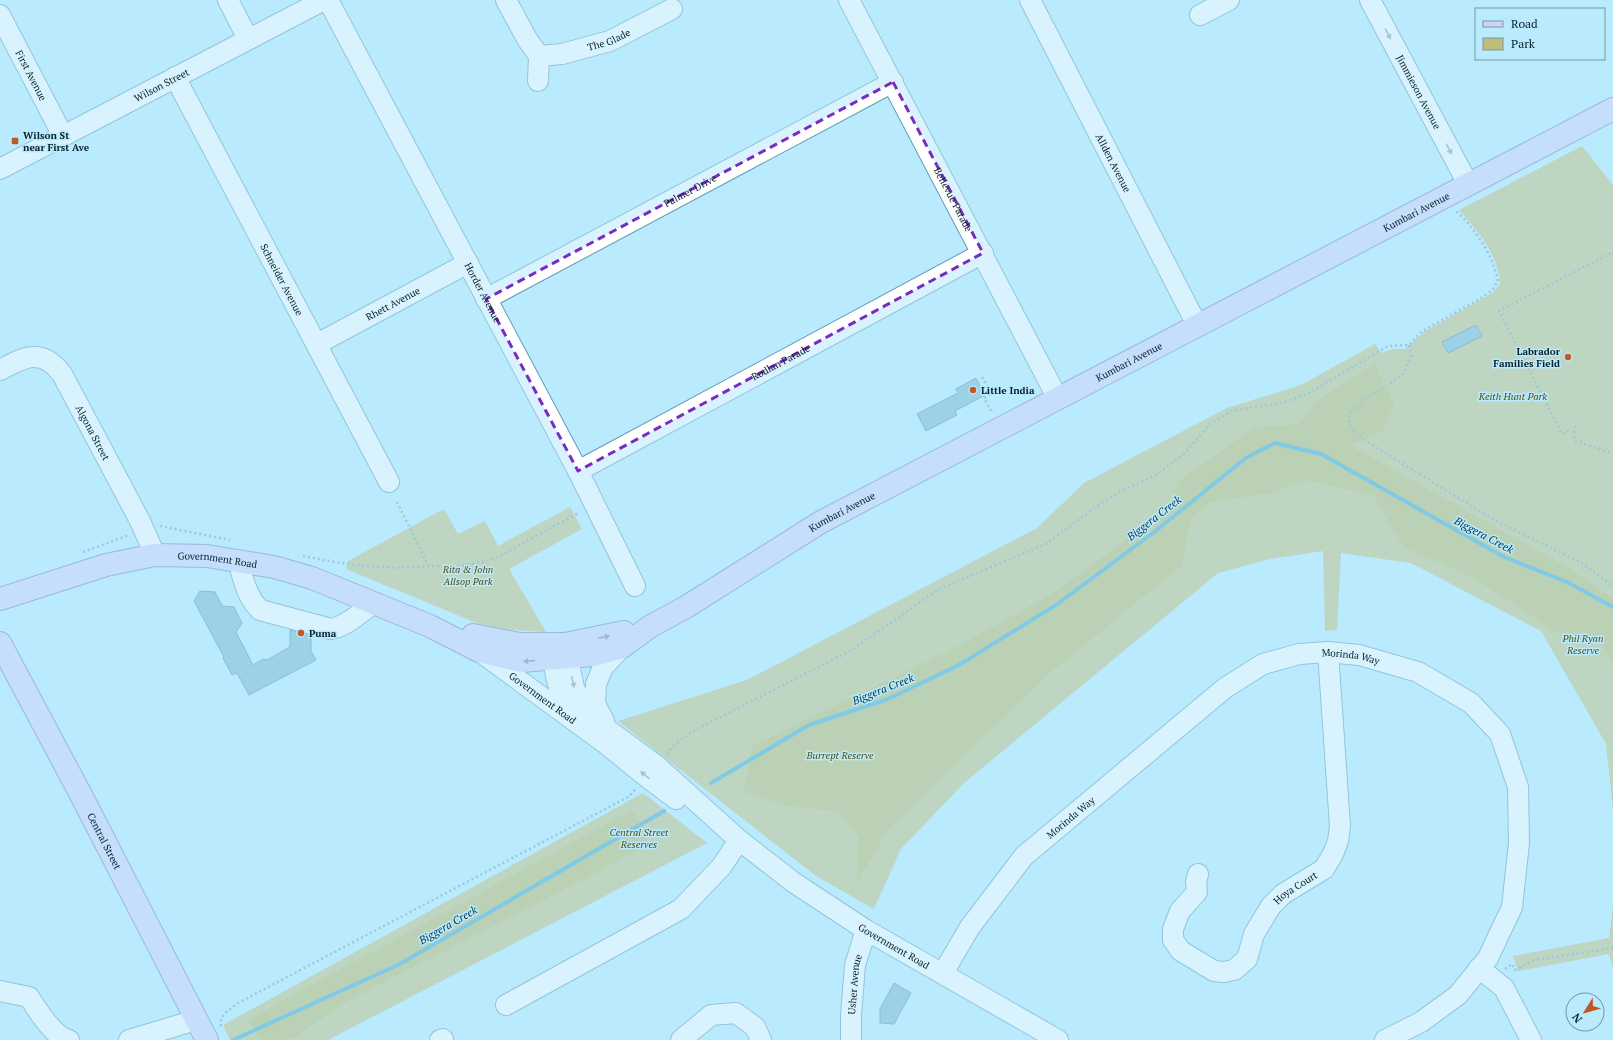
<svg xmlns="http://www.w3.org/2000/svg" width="1613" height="1040" viewBox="0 0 1613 1040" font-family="'PT Serif',serif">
  <rect width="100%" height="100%" fill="#baeafd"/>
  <!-- green -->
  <path fill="#c0bc79" d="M1582 146 1613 185V810L1606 744 1541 631 1411 563 1341 553 1337 630 1325 631 1323 551 1270 559 1218 573 964 783 901 849 874 909 816 876 618 721 747 680 1037 528 1084 483 1227 408 1301 385 1375 344 1381 353 1393 349H1405L1424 332 1492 293 1500 284C1499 255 1477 230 1459 210Z
    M570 507 582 529 509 569 546 632 513 630 479 624 346 569 348 561 444 509 458 534 485 521 498 546Z
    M643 793 707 843 328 1040H230L223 1025Z
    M1613 905V967L1609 954 1518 971 1513 956 1609 938Z"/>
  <!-- forest -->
  <path fill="#bab460" d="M1375 364 1394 406 1382 431 1349 445 1572 570 1613 599V665L1601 642 1563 636 1474 578 1403 546 1373 495 1304 480 1271 493 1211 502 1192 517 1181 566 1044 678 888 830 856 884 859 837 837 811 787 806 744 792 752 746 953 649 1055 592 1174 504 1177 482 1254 428 1299 424 1319 399Z
    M632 810 647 834 646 847 342 1004 295 1037 284 1040H261L248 1020Z"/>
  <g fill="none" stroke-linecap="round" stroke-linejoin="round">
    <!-- stream -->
    <path stroke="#3da5c8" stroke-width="4" d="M711 783 809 725 888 699 959 665 1056 605 1153 533 1246 458 1275 443 1321 454 1504 557 1567 582 1613 607
      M233 1040 400 964 664 811"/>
  </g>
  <!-- building -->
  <path fill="#79b4cb" stroke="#4f8aa0" d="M1476 325 1482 336 1448 353 1442 342Z
    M976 378 985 395 955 411 957 415 926 431 917 414 958 393 956 389Z
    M200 591 215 592 222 606 234 607 242 623 236 632 253 665 263 659 267 660 290 647V630L311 636V651L316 660 249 695 237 673 232 675 225 662 223 658 224 657 194 601Z
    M894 983 911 993 894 1024 880 1023V1009Z"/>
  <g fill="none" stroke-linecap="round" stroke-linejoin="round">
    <defs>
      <g id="minor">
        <path d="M228 0 248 39"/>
        <path id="s1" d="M328 0 578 471 635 586"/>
        <path d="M506 0 527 39 539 56 538 81"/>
        <path id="s2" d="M849 0 1058 399"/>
        <path id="s3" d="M1030 0 1197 325"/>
        <path id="s4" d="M1370 0 1468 184"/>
        <path id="s5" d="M0 15 63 136"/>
        <path d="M1200 15 1229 0"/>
        <path id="s6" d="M539 56 562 54 610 41 672 9"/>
        <path id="s7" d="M175 77 389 482"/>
        <path id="s8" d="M0 169 324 0"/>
        <path id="s9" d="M486 299 893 82"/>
        <path id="s10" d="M317 344 468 263"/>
        <path id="s11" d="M0 370C24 357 42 347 62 374L140 521 155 555"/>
        <path id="s12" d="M578 471 983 253"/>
        <path d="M238 560C243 578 246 596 260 610L331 629C347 626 361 612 374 603"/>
        <path d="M552 644C554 668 556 693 573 712"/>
        <path id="s13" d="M565 644 574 688 582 704 599 723 657 766 739 840 793 882 866 930 1058 1040"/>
        <path id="s14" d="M479 651 606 744 648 778 676 799"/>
        <path d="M604 721 595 704 596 684 603 667 622 647"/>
        <path id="s15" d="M1198 874 1196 882 1197 892 1180 911 1173 929V940L1181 951 1214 971 1224 972 1234 970 1247 959 1254 934 1271 906 1283 894 1324 869 1333 854 1338 841 1340 826 1328 652"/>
        <path d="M1479 968 1504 988 1531 1040"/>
        <path id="s16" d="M943 973 970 927 1024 856 1225 688 1263 664 1299 654 1328 652 1359 655 1418 672 1471 703 1500 734 1518 787 1519 843 1512 907 1488 958 1458 995 1421 1022 1385 1040"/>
        <path d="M0 991 29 997C37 1009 53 1037 69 1040"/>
        <path d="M506 1005 681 909 722 866 739 840"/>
        <path d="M129 1040 196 1020"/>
        <path d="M440 1040 443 1039"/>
        <path d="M681 1040 711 1015 736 1013 755 1027 761 1040"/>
        <path id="s17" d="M851 1040V1015L855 965 866 930"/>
      </g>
      <g id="major">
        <path id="s18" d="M0 599 106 565 155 555 207 556 274 567 312 578 430 626 479 651 522 661 592 655 622 647 651 626 686 607 821 522 1613 109"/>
        <path d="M473 635 520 644H565L624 632"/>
        <path id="s19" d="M0 643 80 793 207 1040"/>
      </g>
    </defs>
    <!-- minor casing -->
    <use href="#minor" stroke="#5f9ab1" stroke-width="22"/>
    <!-- major casing -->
    <use href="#major" stroke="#767ead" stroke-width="24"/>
    <!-- path -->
    <path stroke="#79a1b1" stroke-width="2.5" stroke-dasharray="2 3" stroke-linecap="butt" d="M1409 345 1411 356 1404 373 1387 386 1368 397 1349 413C1348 430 1357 434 1369 443L1496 521 1582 563 1613 586
      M982 377 991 394 984 398 992 413
      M1575 426 1574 440 1613 454
      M1574 432 1567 431 1562 434 1499 311 1613 252
      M397 502 429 567
      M160 526 230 540
      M83 552 129 535
      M303 556C329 561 355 566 382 567 398 568 415 567 431 566 454 566 478 566 500 556L578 513
      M667 754 673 746 691 732 850 651 939 589 1046 544 1100 504 1119 492 1156 475 1185 453 1209 425 1231 411 1285 402 1309 393 1388 346 1409 345 1421 332 1483 297 1492 290 1498 281C1493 255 1475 228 1455 210
      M1505 969 1512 964 1515 970 1534 960 1613 948
      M221 1026 220 1022 224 1014 238 1003 628 797 636 789"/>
    <!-- minor -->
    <use href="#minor" stroke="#fff" stroke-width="20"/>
    <!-- major -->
    <use href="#major" stroke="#d1d0f8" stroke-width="22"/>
  </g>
  <!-- one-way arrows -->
  <defs><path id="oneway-solid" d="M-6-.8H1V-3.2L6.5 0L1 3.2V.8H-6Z"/></defs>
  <g fill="#8f9a9e">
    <use href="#oneway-solid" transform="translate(1388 34) rotate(62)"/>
    <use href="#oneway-solid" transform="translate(1449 149) rotate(62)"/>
    <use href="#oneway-solid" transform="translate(573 682) rotate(77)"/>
    <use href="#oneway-solid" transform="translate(645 775) rotate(-141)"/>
  </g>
  <g fill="#76809a">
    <use href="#oneway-solid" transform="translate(604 637) rotate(-10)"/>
    <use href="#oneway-solid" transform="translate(529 661) rotate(176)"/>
  </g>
  <!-- marked area -->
  <path d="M0 0H1613V1040H0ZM893 82 983 253 578 471 486 299Z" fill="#baeafd" fill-opacity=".55" fill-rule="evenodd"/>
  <path fill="none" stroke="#7b2cbf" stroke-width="3" stroke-dasharray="8 5" stroke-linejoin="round" d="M893 82 983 253 578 471 486 299Z"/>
  <!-- markers -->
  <g fill="#be5926" stroke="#baeafd" stroke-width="1.5">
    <rect x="11" y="137" width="8" height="8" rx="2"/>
    <circle cx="1568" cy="357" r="4"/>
    <circle cx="973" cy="390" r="4"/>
    <circle cx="301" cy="633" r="4"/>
  </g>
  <g text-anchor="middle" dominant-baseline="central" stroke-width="3" stroke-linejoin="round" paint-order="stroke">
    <!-- street labels -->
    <g font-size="10" fill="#061f28" stroke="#baeafd">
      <text stroke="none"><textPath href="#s6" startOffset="72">The Glade</textPath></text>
      <text stroke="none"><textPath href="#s5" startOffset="68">First Avenue</textPath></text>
      <text stroke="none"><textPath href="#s8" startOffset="182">Wilson Street</textPath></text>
      <text stroke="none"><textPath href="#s4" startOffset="104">Jimmieson Avenue</textPath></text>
      <text stroke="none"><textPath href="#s3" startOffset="183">Allden Avenue</textPath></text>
      <text stroke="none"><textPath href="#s9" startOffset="231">Palmer Drive</textPath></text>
      <text stroke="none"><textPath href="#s2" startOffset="225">Bellevue Parade</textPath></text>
      <text stroke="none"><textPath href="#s18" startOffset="1555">Kumbari Avenue</textPath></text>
      <text stroke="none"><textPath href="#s7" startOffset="229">Schneider Avenue</textPath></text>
      <text stroke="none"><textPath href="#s1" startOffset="331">Horder Avenue</textPath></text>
      <text stroke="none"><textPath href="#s10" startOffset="86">Rhett Avenue</textPath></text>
      <text stroke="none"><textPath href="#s12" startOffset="230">Rodlan Parade</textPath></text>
      <text stroke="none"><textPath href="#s18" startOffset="1231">Kumbari Avenue</textPath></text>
      <text stroke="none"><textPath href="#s11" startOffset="137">Algona Street</textPath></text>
      <text stroke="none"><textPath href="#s18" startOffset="907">Kumbari Avenue</textPath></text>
      <text stroke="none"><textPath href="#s18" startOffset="224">Government Road</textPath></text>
      <text stroke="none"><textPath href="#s16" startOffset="539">Morinda Way</textPath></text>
      <text stroke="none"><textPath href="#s14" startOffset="79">Government Road</textPath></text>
      <text stroke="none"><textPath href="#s16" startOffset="203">Morinda Way</textPath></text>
      <text stroke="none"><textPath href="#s19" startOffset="224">Central Street</textPath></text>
      <text stroke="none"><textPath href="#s15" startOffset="253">Hoya Court</textPath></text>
      <text stroke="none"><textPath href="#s13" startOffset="459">Government Road</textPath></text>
      <text stroke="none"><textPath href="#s17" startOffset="56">Usher Avenue</textPath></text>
    </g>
    <!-- poi labels -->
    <g font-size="10" font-weight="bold" fill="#061f28" stroke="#baeafd" text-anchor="start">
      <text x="23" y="135">Wilson St<tspan x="23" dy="12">near First Ave</tspan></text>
      <text x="1560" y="351" text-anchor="end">Labrador<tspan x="1560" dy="12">Families Field</tspan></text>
      <text x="981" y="390">Little India</text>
      <text x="309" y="633">Puma</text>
    </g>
    <!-- park labels -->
    <g font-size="10" font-style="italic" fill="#524d0a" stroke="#baeafd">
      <text x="1513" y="396">Keith Hunt Park</text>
      <text x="468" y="569">Rita &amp; John<tspan x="468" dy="12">Allsop Park</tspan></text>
      <text x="1583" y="638">Phil Ryan<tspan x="1583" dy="12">Reserve</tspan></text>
      <text x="840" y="755">Burrept Reserve</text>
      <text x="639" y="832">Central Street<tspan x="639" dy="12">Reserves</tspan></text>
    </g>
    <!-- water labels -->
    <g font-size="11" font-style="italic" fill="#033443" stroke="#baeafd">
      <text transform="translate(1154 518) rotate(-38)">Biggera Creek</text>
      <text transform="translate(1484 535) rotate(28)">Biggera Creek</text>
      <text transform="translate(883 689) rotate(-22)">Biggera Creek</text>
      <text transform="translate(448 925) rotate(-30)">Biggera Creek</text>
    </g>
  </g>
  <!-- legend -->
  <rect x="1475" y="8" width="130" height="52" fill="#baeafd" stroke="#7299a8"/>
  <rect x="1483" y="21" width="20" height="6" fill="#d1d0f8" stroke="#7299a8"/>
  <text x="1511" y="28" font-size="12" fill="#061f28">Road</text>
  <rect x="1483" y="38" width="20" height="12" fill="#c0bc79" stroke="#7299a8"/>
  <text x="1511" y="48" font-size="12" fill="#061f28">Park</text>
  <!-- north arrow -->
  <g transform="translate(1585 1012) rotate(233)"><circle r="19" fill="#baeafd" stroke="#7299a8"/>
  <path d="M0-3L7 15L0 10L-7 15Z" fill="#be5926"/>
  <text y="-6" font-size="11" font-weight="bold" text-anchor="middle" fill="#061f28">N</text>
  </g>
</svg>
